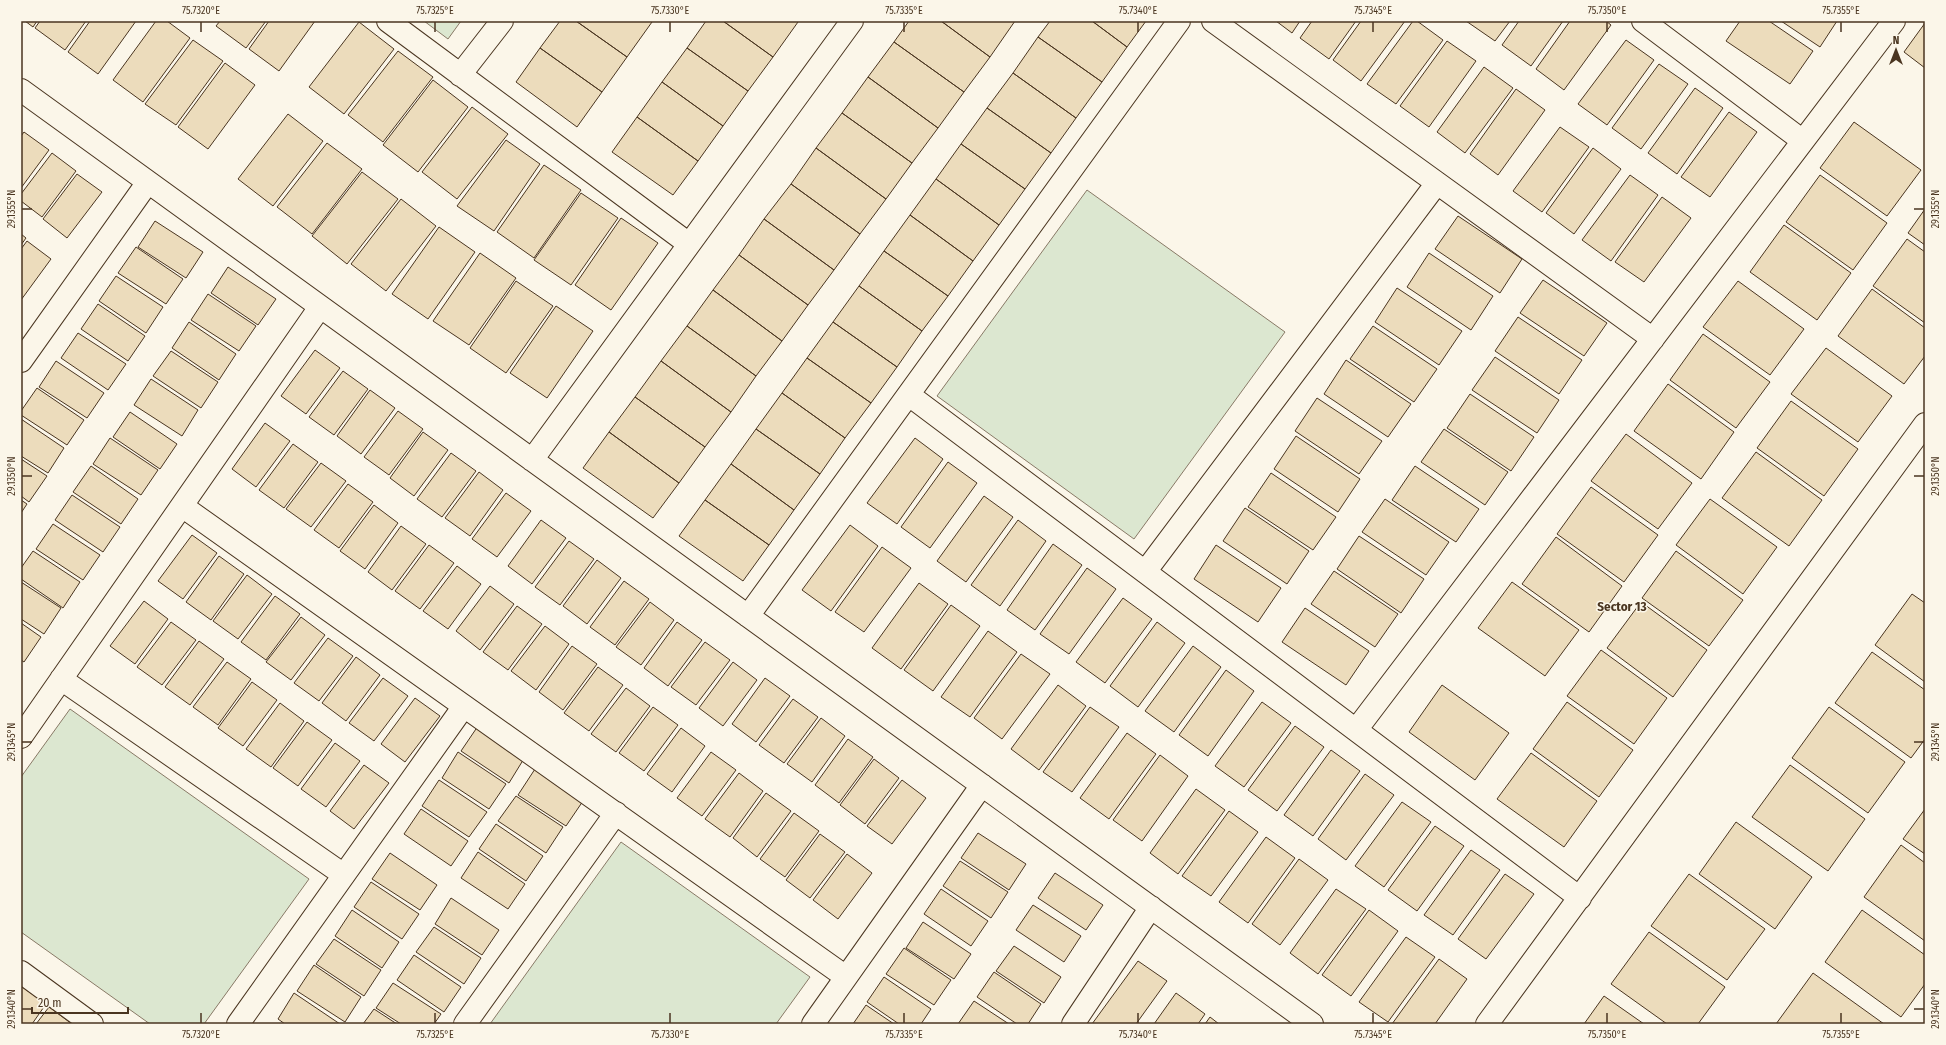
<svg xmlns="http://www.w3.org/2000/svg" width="1946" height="1045" viewBox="0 0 1946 1045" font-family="'Fira Sans Condensed',sans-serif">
  <rect width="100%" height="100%" fill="#fbf6e9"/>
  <!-- green -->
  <path fill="#dce7d0" stroke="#887966" d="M424 21H461L448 39Z
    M1087 190 1285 332 1134 539 937 396Z
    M70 709 309 879 204 1024H150L21 932V777Z
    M621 842 810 977 776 1024H490Z"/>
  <!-- building -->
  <path fill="#ecdcbc" stroke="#4a3520" d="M25 21H37L33 27Z
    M40 21H86L65 50 35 28Z
    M90 21H136L98 74 68 52Z
    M156 21H167L190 38 143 102 113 80Z
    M220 21H266L246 48 216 26Z
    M269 21H315L279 71 249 49Z
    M560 21H576L627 57 602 92 540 48Z
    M576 21H650L652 22 627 57Z
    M706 21H723L773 57 748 91 687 48Z
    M723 21H796L798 22 773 57Z
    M909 21H941L990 57 964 92 894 42Z
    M941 21H1015L990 57Z
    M1050 21H1092L1127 47 1102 82 1038 37Z
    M1092 21H1146L1127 47Z
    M1276 21H1300L1292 33Z
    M1312 21H1356L1329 59 1300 38Z
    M1361 21H1405L1361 81 1333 60Z
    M1413 21H1417L1443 40 1396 104 1367 84Z
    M1466 21H1510L1495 41Z
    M1519 21H1563L1531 66 1502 45Z
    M1570 21H1606L1611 25 1564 90 1536 69Z
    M1740 21H1769L1813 51 1790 84 1726 41Z
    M1781 21H1837L1820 47Z
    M359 22 394 49 344 114 309 87Z
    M1925 23V68L1904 52Z
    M1038 37 1102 82 1076 118 1013 73Z
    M193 40 223 61 176 125 145 104Z
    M1626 40 1654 60 1607 125 1578 104Z
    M1447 41 1476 61 1429 127 1400 106Z
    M894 42 964 92 938 128 868 77Z
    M540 48 602 92 577 127 516 82Z
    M687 48 748 91 723 126 662 82Z
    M398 51 433 77 383 142 348 115Z
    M225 63 255 85 208 149 178 127Z
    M1659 64 1688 84 1641 149 1612 128Z
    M1484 67 1513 88 1465 153 1437 132Z
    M1013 73 1076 118 1051 153 987 108Z
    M868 77 938 128 912 163 842 113Z
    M433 80 468 107 418 172 383 145Z
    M662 82 723 126 698 161 637 117Z
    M1695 88 1723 108 1677 174 1648 153Z
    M1516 89 1545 110 1498 175 1470 154Z
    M472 107 508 134 457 199 422 172Z
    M987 108 1051 153 1025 189 961 144Z
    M1729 112 1757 132 1710 197 1681 177Z
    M842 113 912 163 886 199 816 148Z
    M288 114 323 141 273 206 238 179Z
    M637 117 698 161 673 195 612 152Z
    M1854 122 1921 170 1887 216 1820 168Z
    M1560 127 1589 147 1542 212 1513 191Z
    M24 132 49 150 21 188V136Z
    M506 140 540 164 494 231 457 206Z
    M327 143 362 169 312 234 277 207Z
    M961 144 1025 189 999 225 936 179Z
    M816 148 886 199 860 234 791 184Z
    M1593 148 1621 169 1574 234 1546 213Z
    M52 153 76 171 42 217 21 201V194Z
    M544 165 581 190 534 258 497 232Z
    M362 172 398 199 347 264 312 236Z
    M77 174 102 192 67 238 43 219Z
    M1630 175 1658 195 1611 261 1582 240Z
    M1820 175 1887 223 1853 270 1786 222Z
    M936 179 999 225 973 261 910 215Z
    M791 184 860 234 834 270 764 219Z
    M581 193 618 218 571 285 534 260Z
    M1662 197 1691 218 1644 282 1615 262Z
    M401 199 436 226 386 291 351 264Z
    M1925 209V245L1908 233Z
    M910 215 973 261 948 296 884 251Z
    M1458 216 1522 259 1500 293 1435 249Z
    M621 218 658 243 611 310 575 285Z
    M764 219 834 270 808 305 739 255Z
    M155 221 203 252 186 278 138 247Z
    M1784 225 1851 273 1817 320 1750 272Z
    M439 227 475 252 428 319 392 294Z
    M21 234 26 238 21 245Z
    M1907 239 1925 252V323L1873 286Z
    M27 241 51 259 21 300V249Z
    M136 247 183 279 166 304 118 273Z
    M884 251 948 296 922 331 859 286Z
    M480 253 516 278 469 345 433 321Z
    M1429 253 1493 296 1471 330 1407 287Z
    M739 255 808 305 782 341 713 290Z
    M228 267 276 299 258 325 211 293Z
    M116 276 163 307 146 333 99 301Z
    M1543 280 1607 323 1584 356 1520 313Z
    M516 281 553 306 506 373 470 348Z
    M1738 281 1804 329 1770 375 1703 327Z
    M859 286 922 331 897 367 833 322Z
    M1397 288 1462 331 1439 365 1375 322Z
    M1872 289 1925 328V356L1904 384 1838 336Z
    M713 290 782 341 756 376 687 326Z
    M208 294 256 326 239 351 191 320Z
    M98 304 145 336 128 361 81 329Z
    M556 306 593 331 547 398 510 373Z
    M1518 317 1582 360 1559 394 1495 351Z
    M189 322 236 354 219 380 172 348Z
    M833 322 897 367 871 403 807 358Z
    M687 326 756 376 731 412 661 361Z
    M1373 326 1437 369 1414 402 1350 359Z
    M78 333 126 364 108 390 61 358Z
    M1703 334 1770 382 1736 428 1670 380Z
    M1826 348 1892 396 1858 442 1791 394Z
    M315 350 340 368 306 414 281 396Z
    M171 351 218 382 201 408 153 376Z
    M1495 357 1559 400 1537 433 1472 390Z
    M807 358 871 403 845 438 782 393Z
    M1346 360 1411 404 1388 437 1324 394Z
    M56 361 104 393 87 418 39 387Z
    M661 361 731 412 705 447 635 397Z
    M343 371 368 389 334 435 309 417Z
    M151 379 198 410 182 436 134 405Z
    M1668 384 1734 432 1701 479 1634 431Z
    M37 388 84 420 67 445 21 415V411Z
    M370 390 395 408 361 454 337 436Z
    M782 393 845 438 820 474 756 429Z
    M1470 394 1534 437 1511 471 1447 428Z
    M635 397 705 447 679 483 609 432Z
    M1317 398 1382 441 1359 474 1295 431Z
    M1791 401 1858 449 1824 496 1757 448Z
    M398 411 423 429 389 475 364 457Z
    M130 412 177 444 160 469 113 437Z
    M21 419 64 448 48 473 21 456Z
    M265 423 290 441 256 487 232 469Z
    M756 429 820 474 794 510 731 464Z
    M1444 429 1508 472 1485 505 1421 462Z
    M423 432 448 450 414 496 390 478Z
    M609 432 679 483 653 518 583 468Z
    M1626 434 1692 483 1658 529 1591 481Z
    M1296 436 1360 479 1338 512 1274 469Z
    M110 438 158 470 141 495 93 464Z
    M915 438 943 459 897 524 867 503Z
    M293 444 318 462 284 508 259 490Z
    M1756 452 1822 500 1789 546 1722 498Z
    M451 453 476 471 442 517 417 499Z
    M21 459 47 476 29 502 21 496Z
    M948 462 977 483 930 548 901 527Z
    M321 463 346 481 311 527 286 509Z
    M731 464 794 510 769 545 705 500Z
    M91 466 138 499 121 524 73 492Z
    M1415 466 1479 509 1456 542 1392 500Z
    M479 472 503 490 470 536 445 518Z
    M1271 473 1336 517 1313 550 1248 507Z
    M348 484 373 502 339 548 314 530Z
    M1591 487 1658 535 1624 582 1557 534Z
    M506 493 531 511 497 557 472 539Z
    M72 495 120 527 103 552 55 520Z
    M984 496 1013 517 966 582 937 561Z
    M1385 499 1449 542 1426 575 1362 532Z
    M1710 499 1777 547 1743 594 1676 545Z
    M21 500 27 504 21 513Z
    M705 500 769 545 743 581 679 536Z
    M374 505 398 523 365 569 340 551Z
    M1245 508 1309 551 1287 584 1223 541Z
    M541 520 566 538 532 584 508 566Z
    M1018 520 1046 541 1000 606 971 585Z
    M53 524 100 555 83 580 36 549Z
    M850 525 878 546 831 611 802 590Z
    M401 526 426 544 392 590 368 572Z
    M192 535 217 553 183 599 158 581Z
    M1359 536 1424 579 1401 613 1337 569Z
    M1556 537 1622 586 1589 632 1522 584Z
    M569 541 594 559 560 605 535 587Z
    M1053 544 1082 565 1035 630 1007 610Z
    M429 545 454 563 420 609 395 591Z
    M1216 545 1281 588 1258 622 1194 579Z
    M882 547 911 568 864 632 835 612Z
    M33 551 80 582 63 608 21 579V568Z
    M1676 551 1743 600 1709 646 1642 598Z
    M219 556 244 574 211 620 186 602Z
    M597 560 621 578 587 624 563 606Z
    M457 566 481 584 448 629 423 611Z
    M1087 568 1116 589 1069 654 1040 634Z
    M1334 571 1398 614 1375 647 1311 604Z
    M247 575 272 594 238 639 213 621Z
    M624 581 649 599 615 645 590 627Z
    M21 582 61 608 44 634 21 619Z
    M1512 582 1579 630 1545 676 1478 628Z
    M919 583 948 604 901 669 872 648Z
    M490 586 514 604 480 650 456 631Z
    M1912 594 1925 603V682L1875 645Z
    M275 596 300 614 266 660 241 642Z
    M1123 598 1152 619 1105 683 1076 662Z
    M144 601 168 619 135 664 110 646Z
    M650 602 674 620 641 665 616 647Z
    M1641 602 1707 650 1673 697 1607 648Z
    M951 605 980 626 933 691 904 670Z
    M517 606 542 624 508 670 483 652Z
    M1305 608 1369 651 1346 685 1282 642Z
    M301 617 325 635 291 680 266 662Z
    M171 622 196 640 162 685 137 667Z
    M677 622 702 640 668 686 644 668Z
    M1157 622 1185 643 1138 707 1110 686Z
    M21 623 41 637 24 662 21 660Z
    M545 626 569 644 536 690 511 671Z
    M988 631 1017 652 970 717 941 697Z
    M328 638 353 656 319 701 294 683Z
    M199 641 224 659 190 705 165 687Z
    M705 642 730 660 696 705 671 687Z
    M572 646 597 664 563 710 539 692Z
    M1193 646 1221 667 1174 732 1145 711Z
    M1601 650 1667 698 1634 744 1567 696Z
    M1872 652 1925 690V739L1911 758 1835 703Z
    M1021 654 1050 674 1002 739 974 718Z
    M356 657 380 675 346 721 322 703Z
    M227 662 251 679 218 725 193 707Z
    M733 662 757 680 723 726 699 708Z
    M598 667 623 685 589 731 564 713Z
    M1226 670 1254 691 1208 756 1179 735Z
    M383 678 408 696 374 741 349 723Z
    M765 678 790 696 756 742 732 724Z
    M252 682 277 700 243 746 218 728Z
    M1058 685 1086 706 1039 770 1011 749Z
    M1442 685 1509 733 1475 780 1409 732Z
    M626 688 650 706 616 752 591 734Z
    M415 698 440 716 405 762 381 744Z
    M793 699 818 717 784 763 759 745Z
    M1262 702 1291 723 1244 787 1215 766Z
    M1567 702 1633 750 1599 797 1533 749Z
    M280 703 304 721 271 767 246 749Z
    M653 707 678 725 644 771 619 753Z
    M1090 707 1119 727 1072 792 1043 772Z
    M1829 707 1905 762 1868 813 1792 758Z
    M821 718 845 736 812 782 787 764Z
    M307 722 332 740 298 786 273 768Z
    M478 726 525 757 509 783 461 751Z
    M1295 726 1324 747 1277 811 1248 790Z
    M681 728 705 746 672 792 647 774Z
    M1127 733 1156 754 1109 819 1080 798Z
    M848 739 873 757 839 803 815 785Z
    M335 743 360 761 326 807 301 789Z
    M1331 750 1360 771 1313 836 1284 815Z
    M458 752 506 784 489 809 442 778Z
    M711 752 736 770 702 816 677 798Z
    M1531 753 1597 801 1564 847 1497 799Z
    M1160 755 1188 776 1142 841 1113 820Z
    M874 759 899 778 865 824 840 805Z
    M364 765 389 783 354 829 330 811Z
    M1790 765 1865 819 1828 871 1752 817Z
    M535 769 583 801 566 826 518 795Z
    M739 773 763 791 730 837 705 819Z
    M1365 774 1394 795 1346 860 1318 839Z
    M439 780 487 812 469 837 422 806Z
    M902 780 926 798 892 844 867 826Z
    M1196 789 1225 810 1178 874 1150 853Z
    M766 793 791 811 757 857 733 838Z
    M516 796 563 827 546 853 498 821Z
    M1402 802 1431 822 1384 887 1355 866Z
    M421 809 468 841 451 866 404 834Z
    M1925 809V854L1903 839Z
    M1229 811 1258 832 1211 896 1182 876Z
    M794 813 819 831 785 877 760 859Z
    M1736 822 1812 877 1775 929 1699 874Z
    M496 824 543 856 526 881 479 849Z
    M1435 826 1464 846 1417 911 1388 890Z
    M978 833 1026 864 1009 890 961 858Z
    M820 834 845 852 810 898 786 880Z
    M1266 837 1295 858 1248 923 1219 902Z
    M1901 845 1925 863V941L1864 897Z
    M1471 850 1500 870 1453 935 1424 915Z
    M478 852 525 884 508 909 461 878Z
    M390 853 437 885 420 910 372 879Z
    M847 854 872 873 838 919 813 900Z
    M1299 859 1328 880 1280 945 1252 924Z
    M960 861 1008 892 991 918 943 886Z
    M1055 873 1103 905 1086 930 1038 898Z
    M1505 874 1534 894 1486 959 1458 939Z
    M1689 874 1765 929 1727 980 1651 926Z
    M371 882 419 914 402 939 354 907Z
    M941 889 988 921 971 946 924 914Z
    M1336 889 1366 909 1318 974 1290 953Z
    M451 898 499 930 482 955 435 924Z
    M1033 905 1081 936 1064 962 1016 930Z
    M352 910 399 942 382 968 335 936Z
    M1369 910 1398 931 1351 996 1322 975Z
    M1862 910 1925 955V984L1901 1017 1825 962Z
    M923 922 971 954 954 979 906 948Z
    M434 927 481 958 464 984 416 952Z
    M1649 932 1725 987 1698 1024H1667L1611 984Z
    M1406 937 1435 957 1388 1022 1359 1002Z
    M334 939 381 970 364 996 316 964Z
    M1014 946 1061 977 1044 1003 996 971Z
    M904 948 951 980 934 1005 886 974Z
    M414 955 461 987 444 1012 397 980Z
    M1439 959 1467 979 1435 1024H1392Z
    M1138 961 1167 981 1136 1024H1092Z
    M314 965 361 997 345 1022 297 991Z
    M994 972 1041 1004 1028 1024H1017L977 997Z
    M1813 973 1884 1024H1776Z
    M884 977 931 1009 921 1024H899L867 1002Z
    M393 983 441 1014 434 1024H401L376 1008Z
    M21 986 46 1004 32 1024H21Z
    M294 993 340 1024H285L278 1019Z
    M1176 993 1205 1014 1198 1024H1154Z
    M1604 996 1644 1024H1584Z
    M974 1001 1009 1024H958Z
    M866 1005 894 1024H853Z
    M49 1007 72 1024H36Z
    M374 1009 397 1024H363Z
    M1210 1017 1219 1024H1205Z"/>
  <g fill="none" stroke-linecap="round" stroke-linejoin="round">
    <defs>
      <path id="street" d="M388 21 689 244
        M1213 21 1653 339
        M1643 21 1803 141
        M460 75 502 21
        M21 90 1312 1024
        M21 361 148 182
        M909 395 1580 898
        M532 460 852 21
        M182 506 846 977
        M1145 572 1437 183
        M748 616 1179 21
        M61 679 344 875
        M1356 730 1894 21
        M21 737 320 307
        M21 972 92 1024
        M238 1024 464 706
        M465 1024 616 813
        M813 1024 982 785
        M1073 1024 1151 907
        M1487 1024 1925 424"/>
    </defs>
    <!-- street casing -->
    <use href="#street" stroke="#4a3520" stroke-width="24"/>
    <!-- street -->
    <use href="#street" stroke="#fbf6e9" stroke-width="22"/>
  </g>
  <!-- ticks -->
  <path fill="none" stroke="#4a3520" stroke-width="1.5" d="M201 22V32M435 22V32M670 22V32M904 22V32M1138 22V32M1373 22V32M1607 22V32M1841 22V32M22 209H32M1914 209H1924M22 476H32M1914 476H1924M22 742H32M1914 742H1924M22 1009H32M1914 1009H1924M201 1013V1023M435 1013V1023M670 1013V1023M904 1013V1023M1138 1013V1023M1373 1013V1023M1607 1013V1023M1841 1013V1023"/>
  <g text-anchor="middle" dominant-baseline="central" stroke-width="3" stroke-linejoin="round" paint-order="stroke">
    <!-- neighbourhood labels -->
    <g font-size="13" font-weight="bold" fill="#4a3520" stroke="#fbf6e9">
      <text x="1622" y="606">Sector 13</text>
    </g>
  </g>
  <!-- border -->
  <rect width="1946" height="1045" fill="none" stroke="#fbf6e9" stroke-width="44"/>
  <!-- north arrow -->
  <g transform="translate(1896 50)" stroke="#fbf6e9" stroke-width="3" paint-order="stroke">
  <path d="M0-3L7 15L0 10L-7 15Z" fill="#4a3520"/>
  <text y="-6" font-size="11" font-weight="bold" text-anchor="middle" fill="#4a3520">N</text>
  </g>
  <!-- scale -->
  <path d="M32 1007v6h96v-6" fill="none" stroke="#4a3520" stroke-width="2"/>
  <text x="38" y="1007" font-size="12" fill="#4a3520" stroke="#fbf6e9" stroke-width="3" paint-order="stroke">20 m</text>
  <rect x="22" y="22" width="1902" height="1001" fill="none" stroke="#4a3520" stroke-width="1.5"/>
  <g font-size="10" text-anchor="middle" fill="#4a3520">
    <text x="201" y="14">75.7320°E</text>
    <text x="435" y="14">75.7325°E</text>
    <text x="670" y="14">75.7330°E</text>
    <text x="904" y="14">75.7335°E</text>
    <text x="1138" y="14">75.7340°E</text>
    <text x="1373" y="14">75.7345°E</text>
    <text x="1607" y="14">75.7350°E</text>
    <text x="1841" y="14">75.7355°E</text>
    <text transform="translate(11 209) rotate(-90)" y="4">29.1355°N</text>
    <text transform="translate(1935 209) rotate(-90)" y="4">29.1355°N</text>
    <text transform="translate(11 476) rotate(-90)" y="4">29.1350°N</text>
    <text transform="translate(1935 476) rotate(-90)" y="4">29.1350°N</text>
    <text transform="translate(11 742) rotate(-90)" y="4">29.1345°N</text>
    <text transform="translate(1935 742) rotate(-90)" y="4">29.1345°N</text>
    <text transform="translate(11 1009) rotate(-90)" y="4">29.1340°N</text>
    <text transform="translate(1935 1009) rotate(-90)" y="4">29.1340°N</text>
    <text x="201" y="1038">75.7320°E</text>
    <text x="435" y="1038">75.7325°E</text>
    <text x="670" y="1038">75.7330°E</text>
    <text x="904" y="1038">75.7335°E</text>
    <text x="1138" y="1038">75.7340°E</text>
    <text x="1373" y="1038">75.7345°E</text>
    <text x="1607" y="1038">75.7350°E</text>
    <text x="1841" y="1038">75.7355°E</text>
  </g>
</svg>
